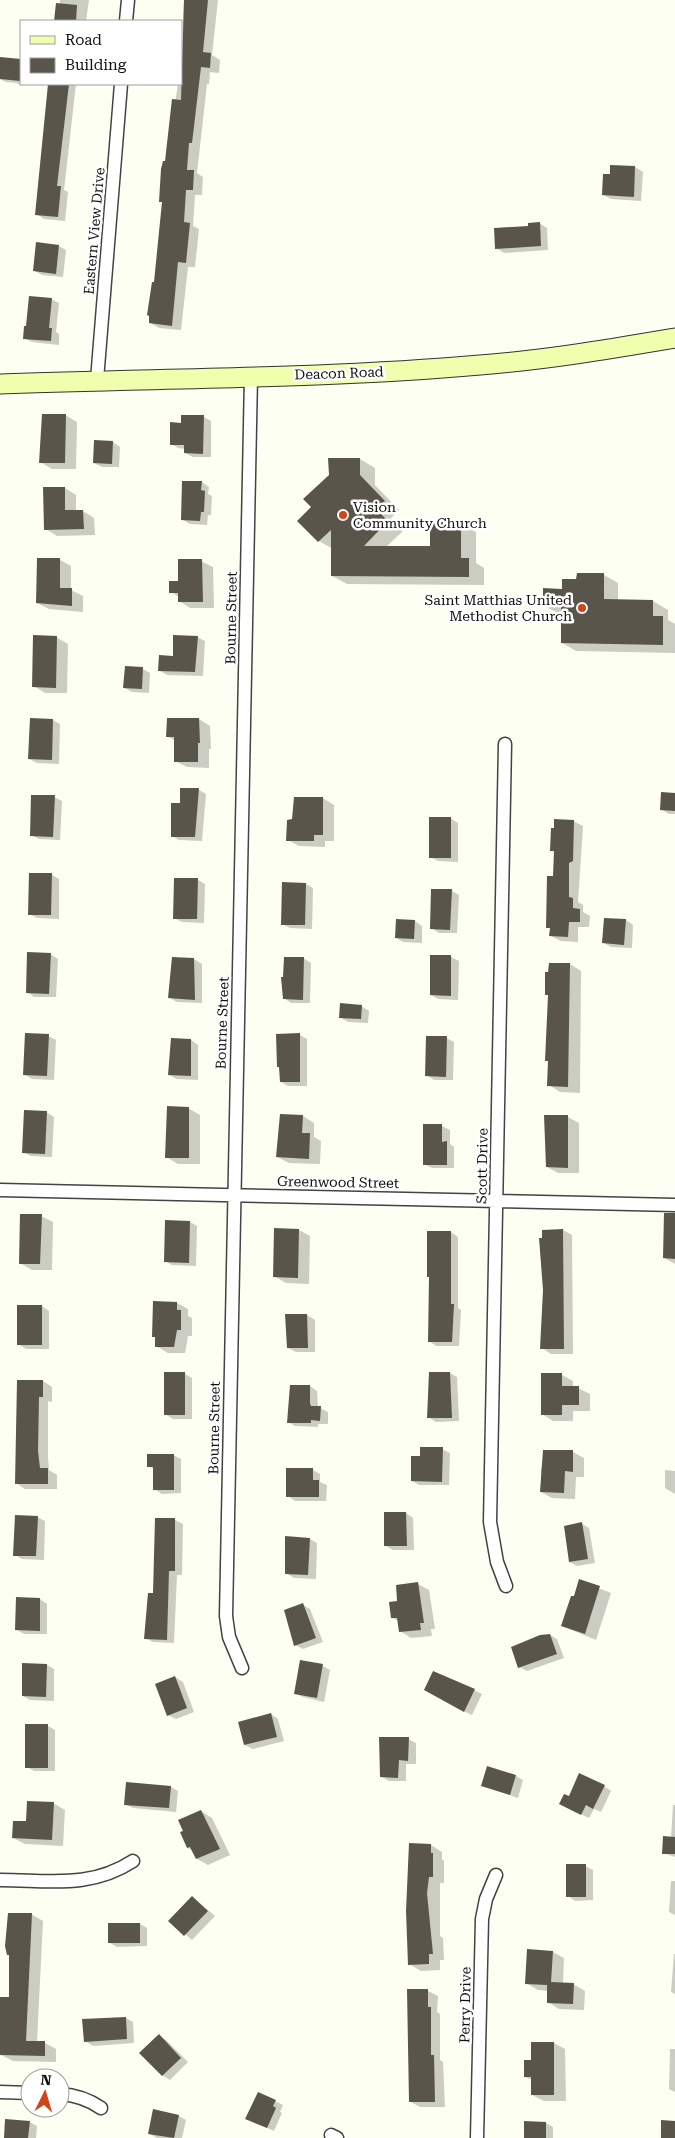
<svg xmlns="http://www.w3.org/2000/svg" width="675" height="2138" viewBox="0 0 675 2138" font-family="'Roboto Serif',serif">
  <rect width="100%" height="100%" fill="#fefff3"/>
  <!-- shadow -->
  <path fill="#0003" d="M60 0H89L86 21H55L57 4 60 5Z
    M184 0H218L212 55 220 60 219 73 210 72 209 84H207L197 173 203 177 202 195H195L193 226 199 229 195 267H188L181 330 159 328 150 323 163 203 160 201 178 84H181Z
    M0 58 21 60V84H27L6 82 0 79Z
    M49 84H76L64 190 68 192 65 221 44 219 37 214Z
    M611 166 635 167 643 172 641 201 611 199 603 195 611 175Z
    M539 223 547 228 548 250 504 253 496 248 529 227Z
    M59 246 66 250 63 277 42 275 35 271Z
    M51 299 59 303 56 332 59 334V345L32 342 24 338Z
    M65 415 77 422 76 469H52L40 462Z
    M182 416 204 417 211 421V457H193L185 453 186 449 178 448 171 444 182 424Z
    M113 442 120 447 119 467H102L94 463Z
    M360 459 375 468V485L399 510 391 518 403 531 386 547H431L461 523 476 532V563L484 568V585L347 584 332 576 333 549 319 541 299 521Z
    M202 482 209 487 208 494 212 496 211 515H208L207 525 190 524 183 520Z
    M65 488 76 495V511H83L94 518 95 535 57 536 46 529Z
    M60 560 71 566V590L83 596V612L49 609 37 603Z
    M201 561 213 567 214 608H190L179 601V597L171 592Z
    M604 575 618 583V601H653L668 610V620L675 624V653L576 651 562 643V615L544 606 578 580Z
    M56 637 68 644 67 693H45L34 686Z
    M197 637 205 641 203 676 167 675 159 670Z
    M126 667 143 669 150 673 149 693 132 692 125 688Z
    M199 719 210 726 211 749H209V768L187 767 175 761 176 741 168 737Z
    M53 720 60 724 59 764 37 763 29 759Z
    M199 790 206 794 202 841 179 840 172 836 181 805Z
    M675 794V814H669L662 810Z
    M54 797 62 801 60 840 39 839 31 835Z
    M323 798 334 805V841H325V847L299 846 288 840 293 821Z
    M450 818 458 823V862L438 861 430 857Z
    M573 821 583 826 578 902 583 905V912L590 916 589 927H578V942L561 941 551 936V929L548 927 554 877 555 852 552 851 555 829Z
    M30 874 52 875 59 879V919L37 918 29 914Z
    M198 880 205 884 204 923 182 922 174 918Z
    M306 884 313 888 312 929 290 928 282 924Z
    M452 891 459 895 457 933H439L431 928Z
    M397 920 415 921 422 926V943L403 942 396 938Z
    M626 920 633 925 632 948 611 947 604 943Z
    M50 954 58 959 56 997H34L27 992Z
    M431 956 451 957 459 961 458 1000 438 999 431 995Z
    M173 958 194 959 202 964V1003L177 1002 170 998Z
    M285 958H303L311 963 310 1003H291L284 998 282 989Z
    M570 964 581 971 580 1093 560 1092 549 1085V996L546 994Z
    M361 1006 369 1011 368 1023 348 1022 340 1017Z
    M300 1035 307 1039V1086H288L281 1082Z
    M48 1036 56 1040 54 1080 32 1079 24 1074Z
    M446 1038 454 1042 453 1080H434L426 1075Z
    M191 1040 198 1045V1080L177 1079 169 1075Z
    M188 1108 200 1115V1164H178L166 1157Z
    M46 1112 54 1117 52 1157 31 1156 23 1152Z
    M303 1116 314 1123V1137L321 1141 320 1164 289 1163 277 1157Z
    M568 1117 579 1123V1173H558L547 1167Z
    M424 1126H442L450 1130V1144L454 1147V1168H432L424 1164Z
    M41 1216 53 1222 52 1270H32L20 1263Z
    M190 1222 197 1226 196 1266 172 1265 165 1261Z
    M299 1230 310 1236 309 1284 286 1283 274 1276Z
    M563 1230 572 1235 573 1354H551L542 1348Z
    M451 1232 458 1237V1308L461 1310 459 1346H436L429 1341Z
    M675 1236V1264L664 1258Z
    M177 1303 188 1309V1316L192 1318V1336H188L185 1353H168L156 1346 157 1338 154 1336Z
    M42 1306 49 1311V1349H26L18 1344Z
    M287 1315H307L315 1320V1352H296L288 1348Z
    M450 1373 457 1377 459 1421 436 1422 428 1417Z
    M185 1374 192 1378V1419H173L165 1414Z
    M562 1375 573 1381V1388H578L590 1394V1411H573V1421H553L542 1414Z
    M43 1381 52 1387V1402L48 1401V1457L49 1470 57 1475V1489H25L16 1483Z
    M310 1386 317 1391 318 1407 328 1412V1424H318V1427L295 1426 288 1422Z
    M442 1449 450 1453 449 1485H419L412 1481Z
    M573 1452 584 1458V1477H576L575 1499 552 1498 541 1492V1468Z
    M173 1455 181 1459V1493L162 1494 154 1489V1469L148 1466Z
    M313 1470 320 1474V1482L327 1485 326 1501H295L288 1496Z
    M665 1470 675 1471V1494L665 1488Z
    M406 1513 413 1518 414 1550H393L386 1546Z
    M37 1517 45 1521 44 1560 22 1559 15 1555Z
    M156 1519 175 1520 183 1524 182 1575H177L174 1643 153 1642 146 1638 154 1594Z
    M582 1524 589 1528 595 1563 577 1566 570 1562Z
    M310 1539 317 1543 316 1579 294 1578 286 1573Z
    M580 1581 611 1593 596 1640 562 1626Z
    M418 1584 429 1590 435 1629H431L432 1636 411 1638 400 1631 399 1621 392 1618 399 1602Z
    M40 1599 47 1604V1634H24L17 1630Z
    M303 1605 310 1609 323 1642 303 1649 295 1645Z
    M550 1635 557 1639 564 1658 527 1671 519 1667Z
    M47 1665 54 1669V1701L30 1700 23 1696Z
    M323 1666 330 1670 324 1702 303 1697 295 1693Z
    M175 1677 183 1682 194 1712 176 1719 168 1715Z
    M474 1690 482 1694 472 1715 455 1707Z
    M271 1714 278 1719 284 1741 253 1749 245 1745Z
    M48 1726 55 1730V1771H34L27 1767Z
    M408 1739 416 1743V1764H406V1781H389L382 1777Z
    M516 1776 523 1780 518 1798 483 1786Z
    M604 1786 611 1791 601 1812 594 1809 589 1818 568 1808 569 1797Z
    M171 1787 178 1791 176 1812 133 1808 125 1804Z
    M53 1803 65 1810 63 1846 25 1844 13 1838 27 1823Z
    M673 1805H675V1857L663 1853 671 1838Z
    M201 1811 212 1818 230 1855 208 1865 197 1859 193 1851 188 1848Z
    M431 1845 442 1852V1859L444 1861V1883H440V1936L443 1938 444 1960H440V1970L421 1971 409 1964Z
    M585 1866 593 1870V1900L575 1901 568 1896Z
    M671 1881H675V1915L669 1912Z
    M192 1897 215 1916 192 1940 170 1921Z
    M31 1914 43 1921 37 2042 45 2043 56 2049V2062L13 2061 1 2055 0 1998H10L11 1956 8 1954Z
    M140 1924 147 1928V1946L117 1947 110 1943Z
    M553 1952 564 1958 563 1984H573L585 1991 584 2010 559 2009 548 2002V1991L538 1990 526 1983Z
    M674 1954H675V1994L671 1992Z
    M428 1991 438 1996 437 2012 440 2014V2060L443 2062 445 2107H420L411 2102Z
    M126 2018 133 2022 134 2043 93 2046 85 2041Z
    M159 2036 166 2040 188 2062 170 2080 162 2075Z
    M554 2043 565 2049 566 2101H544L532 2095V2080L525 2077 533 2061Z
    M670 2049H675V2092L669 2089Z
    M275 2101 283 2105 280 2112 282 2113 274 2131 254 2122Z
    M179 2116 186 2120 182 2138H157L150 2134Z
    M29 2122 37 2126 36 2138H5Z
    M546 2123 553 2127V2138H525Z"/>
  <!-- building -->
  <path fill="#5a554b" d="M184 0H208L203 52 211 53 210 68 201 67 192 143H189L187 170H194L193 190H186L184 222 190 223 186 263 178 262 172 326 149 323V316L147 315 152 282H154L162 202H159L161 169 163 161H165L172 99 181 100Z
    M56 3 77 5 76 21H54Z
    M0 57 21 59 20 81 0 79Z
    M48 84H69L57 186H61L58 217 35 215Z
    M610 165 635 166 634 197 602 195 603 174H610Z
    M540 222 541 246 495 249 494 228 528 226V223Z
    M36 242 59 245 56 274 33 271Z
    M29 296 52 298 49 328H52L51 341 23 339 24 326H26Z
    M42 414H66L65 463H39Z
    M181 415H204L203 454 184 453V445H170V422L181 423Z
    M94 440 113 441 112 464 93 463Z
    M328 458H360V475L385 501 376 509 388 521 364 546H430V522H461V558H469V577L331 576V530L318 542 297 521 311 507 303 499 329 475Z
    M182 481H202L201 490 205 491 204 512H201L200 521 181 520Z
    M43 487H65V510H83L84 529 44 530Z
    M37 558H60V588H72V606L36 603Z
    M178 559H202L203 602H178V593H169V581H178Z
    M577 573H604V599L653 600V616H663V645L561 643V607H543V588L562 589V579H576Z
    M33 635 57 636 56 688 32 687Z
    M173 635 198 636 195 672 158 671 159 655 173 656Z
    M125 666 143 667 142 689 123 688Z
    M30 718 53 719 52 760 28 759Z
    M167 718H199L200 743H198V762H174V737H166Z
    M180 788H199L195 837H171V803H180Z
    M661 792 675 793V811L660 810Z
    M31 795H55L53 837 30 836Z
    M294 797H323V835H314V841H286L287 820 292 819Z
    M429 817H451V858H429Z
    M554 819 574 820 573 861 569 863V897L573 898V908L580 909V922H569L568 937 549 936 550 928H546L547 876H553L554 851H550L551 828H554Z
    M29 873H52L51 915H28Z
    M174 878H198L197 919H173Z
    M282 882 306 883 305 925H281Z
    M431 889H452L450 930 430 929Z
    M604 918 626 919 624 945 602 943Z
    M396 919 415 920 414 939 395 938Z
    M27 952 51 953 49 994 26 993Z
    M430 955H451V996L430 995Z
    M172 957 194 958 195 1000 168 998Z
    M284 957H304L303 1000 283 999 281 977H283Z
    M549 963H570L568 1087 547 1086 548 1061H545L548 995H545V972H548Z
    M340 1003 362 1005 361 1019 339 1018Z
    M25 1033 49 1034 47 1076 23 1075Z
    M300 1033V1082H280L279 1067H277L276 1034Z
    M426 1036H447L446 1077 425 1076Z
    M171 1038 191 1039V1076L168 1075Z
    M167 1106 189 1107V1158H165Z
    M24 1110 47 1111 45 1154 22 1153Z
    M280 1114 303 1115 302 1133H310L309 1159 276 1157Z
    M544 1115H568V1168L546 1167Z
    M423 1124H442V1142L447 1141V1165H423Z
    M664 1213H675V1259L663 1258Z
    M20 1214H42L40 1264H19Z
    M165 1220 190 1221 189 1263 164 1262Z
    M274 1228 299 1229 298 1278 273 1277Z
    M563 1229 564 1349H540L543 1290 539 1238H542V1230Z
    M427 1231H451V1304H454L452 1342H428L429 1277H427Z
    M153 1301 177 1302V1310H181V1330H177L174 1347H155V1337H152Z
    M17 1305H42V1345H17Z
    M285 1314H307L308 1348H287Z
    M164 1372H185V1415H164Z
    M429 1372H450L452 1418H427Z
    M541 1373H562V1386H579V1405H562V1415H541Z
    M17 1380H43V1397H39L38 1451 40 1468H48V1484H15Z
    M290 1385H310V1403L311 1406H321L320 1421 311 1420V1423H287Z
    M420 1447H443L442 1482 411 1481V1456H420Z
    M543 1450H573V1472L565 1471 564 1493 540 1492Z
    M147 1454H174V1490H153V1467H147Z
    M286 1468H313V1480H319V1497H286Z
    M384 1512H406L407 1546H384Z
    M15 1515 38 1516 36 1556H13Z
    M155 1518H175V1571H169L167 1640 144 1639 148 1593H153Z
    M582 1522 588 1559 569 1562 564 1526Z
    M285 1536 310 1538 308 1575 285 1574Z
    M579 1579 600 1586 585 1634 561 1626 571 1596H574Z
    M418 1582 424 1623H420L421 1630 399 1632 397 1618H391L389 1602 397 1601 396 1585Z
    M16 1597 40 1598V1631L15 1630Z
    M303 1603 316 1638 294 1646 284 1610Z
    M550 1634 557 1654 518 1668 511 1647 540 1635Z
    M300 1660 323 1664 317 1698 294 1694Z
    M22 1663 47 1664 46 1697 22 1696Z
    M433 1671 475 1689 464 1712 424 1690Z
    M175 1676 187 1708 167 1716 155 1684Z
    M271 1713 277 1737 244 1745 238 1722Z
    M25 1724H48V1768H25Z
    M379 1737H409L408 1761 399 1760 398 1778 380 1777Z
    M487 1766 516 1775 510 1795 481 1786Z
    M579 1773 605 1785 593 1809 586 1805 581 1815 559 1804 564 1794 569 1796Z
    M126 1782 171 1786 169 1808 124 1805Z
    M27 1801 54 1802 52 1840 12 1838 13 1821H26Z
    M201 1810 220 1849 196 1859 190 1847 187 1848 180 1832 183 1831 178 1820Z
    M663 1836 675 1837V1854H662Z
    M409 1843 431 1844V1853H433V1877H429L427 1893 433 1954H429V1964L408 1965 406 1911Z
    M566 1864H586V1897H566Z
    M192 1896 208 1911 184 1936 168 1921Z
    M8 1913H32L26 2041H45V2056L0 2055V1997H9V1955H7L5 1946Z
    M108 1923H140V1943H108Z
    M527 1949 553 1951 551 1982 574 1983 573 2004 547 2003V1985L525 1984Z
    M407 1989H428V2007H431V2055H434L435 2102H409Z
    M126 2017 127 2039 84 2042 82 2019Z
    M159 2034 181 2058 162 2076 139 2053Z
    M531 2042H554V2095H531V2077H524V2060H531Z
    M258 2092 276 2100 273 2106 276 2108 267 2128 245 2119Z
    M153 2109 179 2115 174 2138 148 2134Z
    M5 2119 30 2121 28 2138H4Z
    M661 2120 675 2121V2138H661Z
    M524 2121 546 2122V2138H524Z"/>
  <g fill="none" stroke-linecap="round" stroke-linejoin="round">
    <defs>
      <path id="street" d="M126 21 128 0
        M97 380 121 84
        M505 744 490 1522 497 1562 506 1586
        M0 1190 675 1205
        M242 1668 229 1637 226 1616 251 376
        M0 1880C49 1880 90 1889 133 1861
        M0 2092 30 2093
        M60 2094C76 2095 88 2099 101 2108
        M331 2135 337 2138
        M477 2138 482 1919 486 1899 496 1875"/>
      <path id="secondary" d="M0 384C160 378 321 379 480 365 546 360 610 349 675 338"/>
    </defs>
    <!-- street casing -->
    <use href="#street" stroke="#434343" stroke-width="15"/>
    <!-- secondary casing -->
    <use href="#secondary" stroke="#323232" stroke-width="21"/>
    <!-- street -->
    <use href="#street" stroke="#fff" stroke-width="12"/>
    <!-- secondary -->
    <use href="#secondary" stroke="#f0ffae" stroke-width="19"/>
  </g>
  <!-- markers -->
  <g fill="#cf4619" stroke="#fff" stroke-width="2">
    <circle cx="343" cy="515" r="5"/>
    <circle cx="582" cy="608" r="5"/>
  </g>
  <g text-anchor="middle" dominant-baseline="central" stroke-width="5" stroke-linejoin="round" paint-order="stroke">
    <!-- street labels -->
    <g font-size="14" fill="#101010" stroke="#fff">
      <text transform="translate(94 231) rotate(-85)">Eastern View Drive</text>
      <text transform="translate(339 373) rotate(-2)">Deacon Road</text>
      <text transform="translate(231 618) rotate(-89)">Bourne Street</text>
      <text transform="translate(222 1023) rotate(-88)">Bourne Street</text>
      <text transform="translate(482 1166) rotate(-89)">Scott Drive</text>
      <text transform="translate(338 1182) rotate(1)">Greenwood Street</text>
      <text transform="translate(214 1428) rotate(-89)">Bourne Street</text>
      <text transform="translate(465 2005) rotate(-89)">Perry Drive</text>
    </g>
    <!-- poi labels -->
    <g font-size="14" fill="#101010" stroke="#fff" text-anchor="start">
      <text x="353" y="507">Vision<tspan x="353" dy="16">Community Church</tspan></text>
      <text x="572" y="600" text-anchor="end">Saint Matthias United<tspan x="572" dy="16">Methodist Church</tspan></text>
    </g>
  </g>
  <!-- legend -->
  <rect x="20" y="20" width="162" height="65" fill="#ffffff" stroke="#9f9f9f"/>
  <rect x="30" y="36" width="25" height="8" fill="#f0ffae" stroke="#9f9f9f"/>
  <text x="65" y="45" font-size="15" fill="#101010">Road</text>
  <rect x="30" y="58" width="25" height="15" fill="#5a554b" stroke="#9f9f9f"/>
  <text x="65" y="70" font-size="15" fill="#101010">Building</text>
  <!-- north arrow -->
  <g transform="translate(45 2093) rotate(5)"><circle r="24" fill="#ffffff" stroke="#9f9f9f"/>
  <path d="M0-4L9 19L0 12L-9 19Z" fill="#cf4619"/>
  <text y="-8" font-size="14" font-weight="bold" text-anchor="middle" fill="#101010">N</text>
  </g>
</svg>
